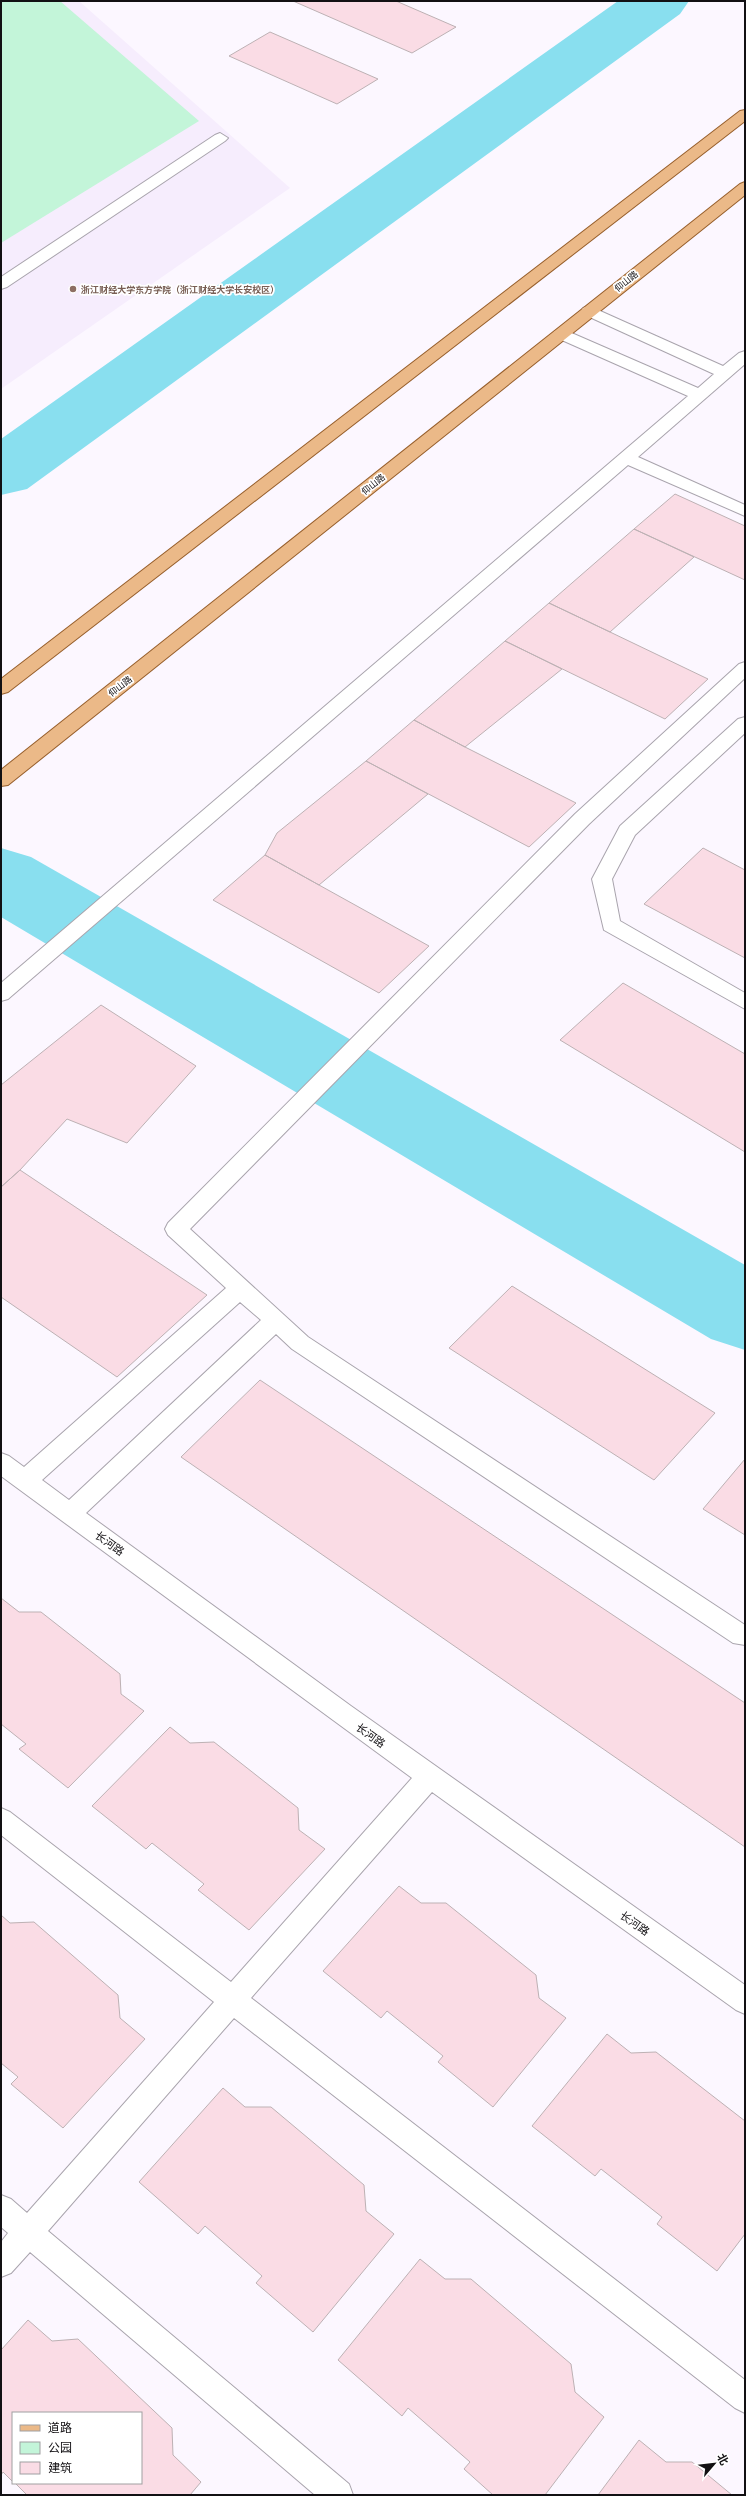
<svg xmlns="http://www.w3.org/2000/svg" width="746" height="2496" viewBox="0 0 746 2496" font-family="Commissioner,'Noto Sans SC',sans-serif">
  <rect width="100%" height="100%" fill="#fcf7ff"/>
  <!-- built -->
  <path fill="#f6edfd" d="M1 1H79L290 188 1 389Z"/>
  <!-- green -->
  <path fill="#c3f5d9" d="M1 1H60L199 121 1 243Z"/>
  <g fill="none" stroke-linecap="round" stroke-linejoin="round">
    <!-- river -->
    <path fill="#89dfef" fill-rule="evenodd" d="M618 1H689L680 14 27 489 1 495V439Z
      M1 848 31 857 745 1265V1350L711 1339 1 917Z"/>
  </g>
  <!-- building -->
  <path fill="#fadce5" stroke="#bdb1b4" d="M293 1H396L456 27 412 53Z
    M270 32 378 79 337 104 229 56Z
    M675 494 745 526V580L634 529Z
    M634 529 694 557 610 632 549 603Z
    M549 603 610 632 708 679 665 719 505 641Z
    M505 641 562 669 465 747 414 720Z
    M414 720 465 747 576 803 529 847 366 761Z
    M366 761 428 794 319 885 265 855 277 833Z
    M703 848 745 870V958L644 904Z
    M265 855 319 885 429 946 379 993 213 900Z
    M623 983 745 1054V1152L560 1040Z
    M101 1005 196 1066 127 1143 67 1119 20 1170 1 1187V1085Z
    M20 1170 207 1295 117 1377 1 1297V1187Z
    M512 1286 715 1413 654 1480 449 1348Z
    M260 1380 745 1703V1847L181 1457Z
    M745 1459V1535L703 1509Z
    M1 1598 19 1612H41L120 1674 121 1694 144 1711 68 1788 19 1749 26 1744 1 1724Z
    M170 1727 190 1743 214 1742 298 1808 299 1830 325 1849 249 1930 198 1890 204 1884 152 1843 146 1849 92 1806Z
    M399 1886 421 1903H446L536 1975 539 1998 566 2018 493 2107 438 2062 443 2056 387 2011 381 2018 323 1971Z
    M1 1915 10 1923 34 1922 118 1995 120 2018 145 2039 63 2128 11 2084 18 2077 1 2063Z
    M607 2034 631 2053 656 2052 745 2121V2234L717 2271 657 2224 662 2217 601 2169 595 2176 532 2126Z
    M223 2088 245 2107H271L364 2185 366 2211 394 2234 313 2332 256 2283 262 2276 205 2226 198 2234 139 2182Z
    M420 2259 445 2279H471L571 2364 575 2392 604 2417 545 2495H493L464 2469 470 2462 408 2408 402 2416 338 2360Z
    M28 2320 52 2341 78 2339 172 2428 173 2455 201 2482 190 2495H27L15 2483H141V2413H13V2482L3 2472 1 2475V2350Z
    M639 2440 666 2462H692L732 2495H598Z"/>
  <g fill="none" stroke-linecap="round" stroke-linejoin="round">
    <defs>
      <path id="minor" d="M220 133 228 138 225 141 7 287 1 289V277L215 135Z
        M589 306 723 366 739 353 745 351V364L638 457 745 505V516L628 465 8 999 1 1001V983L688 396 555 337 553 334 555 331H567L698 388 714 374 583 314 581 311 583 308Z
        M745 662V678L589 824 190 1229 308 1337 745 1625V1645L733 1643 292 1349 276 1334 86 1513 351 1706 745 1985V2014L736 2010 432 1792 251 1998 745 2380V2413L735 2408 234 2018 48 2231 349 2484 353 2495H315L30 2252 11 2273 1 2277V2242L8 2233 1 2227V2195L11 2199 27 2213 214 2002 1 1835V1808L10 1812 231 1982 412 1778 1 1476V1453L9 1456 24 1467 226 1288 168 1235 165 1229 168 1223 575 814 739 664ZM240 1302 261 1320 69 1500 42 1480Z
        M745 717V733L635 835 612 879 620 921 745 993V1009L604 930 592 879 620 826 738 719Z"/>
      <path id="major" d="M745 110V121L8 692 1 694V679L740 111Z
        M745 182V195L8 785 1 786V770L740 184Z"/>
    </defs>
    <!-- minor casing -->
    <use href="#minor" stroke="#a9a4ad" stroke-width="2"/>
    <!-- major casing -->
    <use href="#major" stroke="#975f2c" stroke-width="2"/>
    <!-- minor -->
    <use href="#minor" fill="#fff" fill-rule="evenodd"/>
    <!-- major -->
    <use href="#major" fill="#ebb988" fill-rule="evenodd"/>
  </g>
  <!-- markers -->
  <circle fill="#8d6e63" stroke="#fff" stroke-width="1.5" cx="73" cy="289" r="4"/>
  <g text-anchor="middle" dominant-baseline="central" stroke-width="3.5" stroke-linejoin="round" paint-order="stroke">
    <!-- far-street labels -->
    <g font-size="9" fill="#121013" stroke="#fff">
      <text transform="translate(626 281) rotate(-39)">仰山路</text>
      <text transform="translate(373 484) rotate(-39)">仰山路</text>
      <text transform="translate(120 686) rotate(-38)">仰山路</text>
    </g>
    <!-- far-education labels -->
    <g font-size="9" font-weight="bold" fill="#785e54" stroke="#fff" text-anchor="start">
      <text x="81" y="289">浙江财经大学东方学院（浙江财经大学长安校区）</text>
    </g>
    <!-- street labels -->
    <g font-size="11" fill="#121013" stroke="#fff">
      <text transform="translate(110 1543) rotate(36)">长河路</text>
      <text transform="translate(371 1735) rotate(36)">长河路</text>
      <text transform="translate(635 1923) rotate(35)">长河路</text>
    </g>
  </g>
  <!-- border -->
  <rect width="746" height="2496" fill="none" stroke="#121013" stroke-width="4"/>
  <!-- legend -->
  <rect x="12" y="2412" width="130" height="72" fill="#ffffff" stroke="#a09fa1"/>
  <rect x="20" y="2425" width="20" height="6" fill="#ebb988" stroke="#a09fa1"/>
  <text x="48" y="2432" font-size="12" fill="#121013">道路</text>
  <rect x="20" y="2442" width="20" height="12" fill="#c3f5d9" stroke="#a09fa1"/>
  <text x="48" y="2452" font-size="12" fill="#121013">公园</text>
  <rect x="20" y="2462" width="20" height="12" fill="#fadce5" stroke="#a09fa1"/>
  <text x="48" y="2472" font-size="12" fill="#121013">建筑</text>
  <!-- north arrow -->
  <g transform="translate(714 2464) rotate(62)" stroke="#ffffff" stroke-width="3" paint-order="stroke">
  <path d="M0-3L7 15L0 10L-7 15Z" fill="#121013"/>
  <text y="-6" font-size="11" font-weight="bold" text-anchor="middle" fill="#121013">北</text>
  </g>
</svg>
